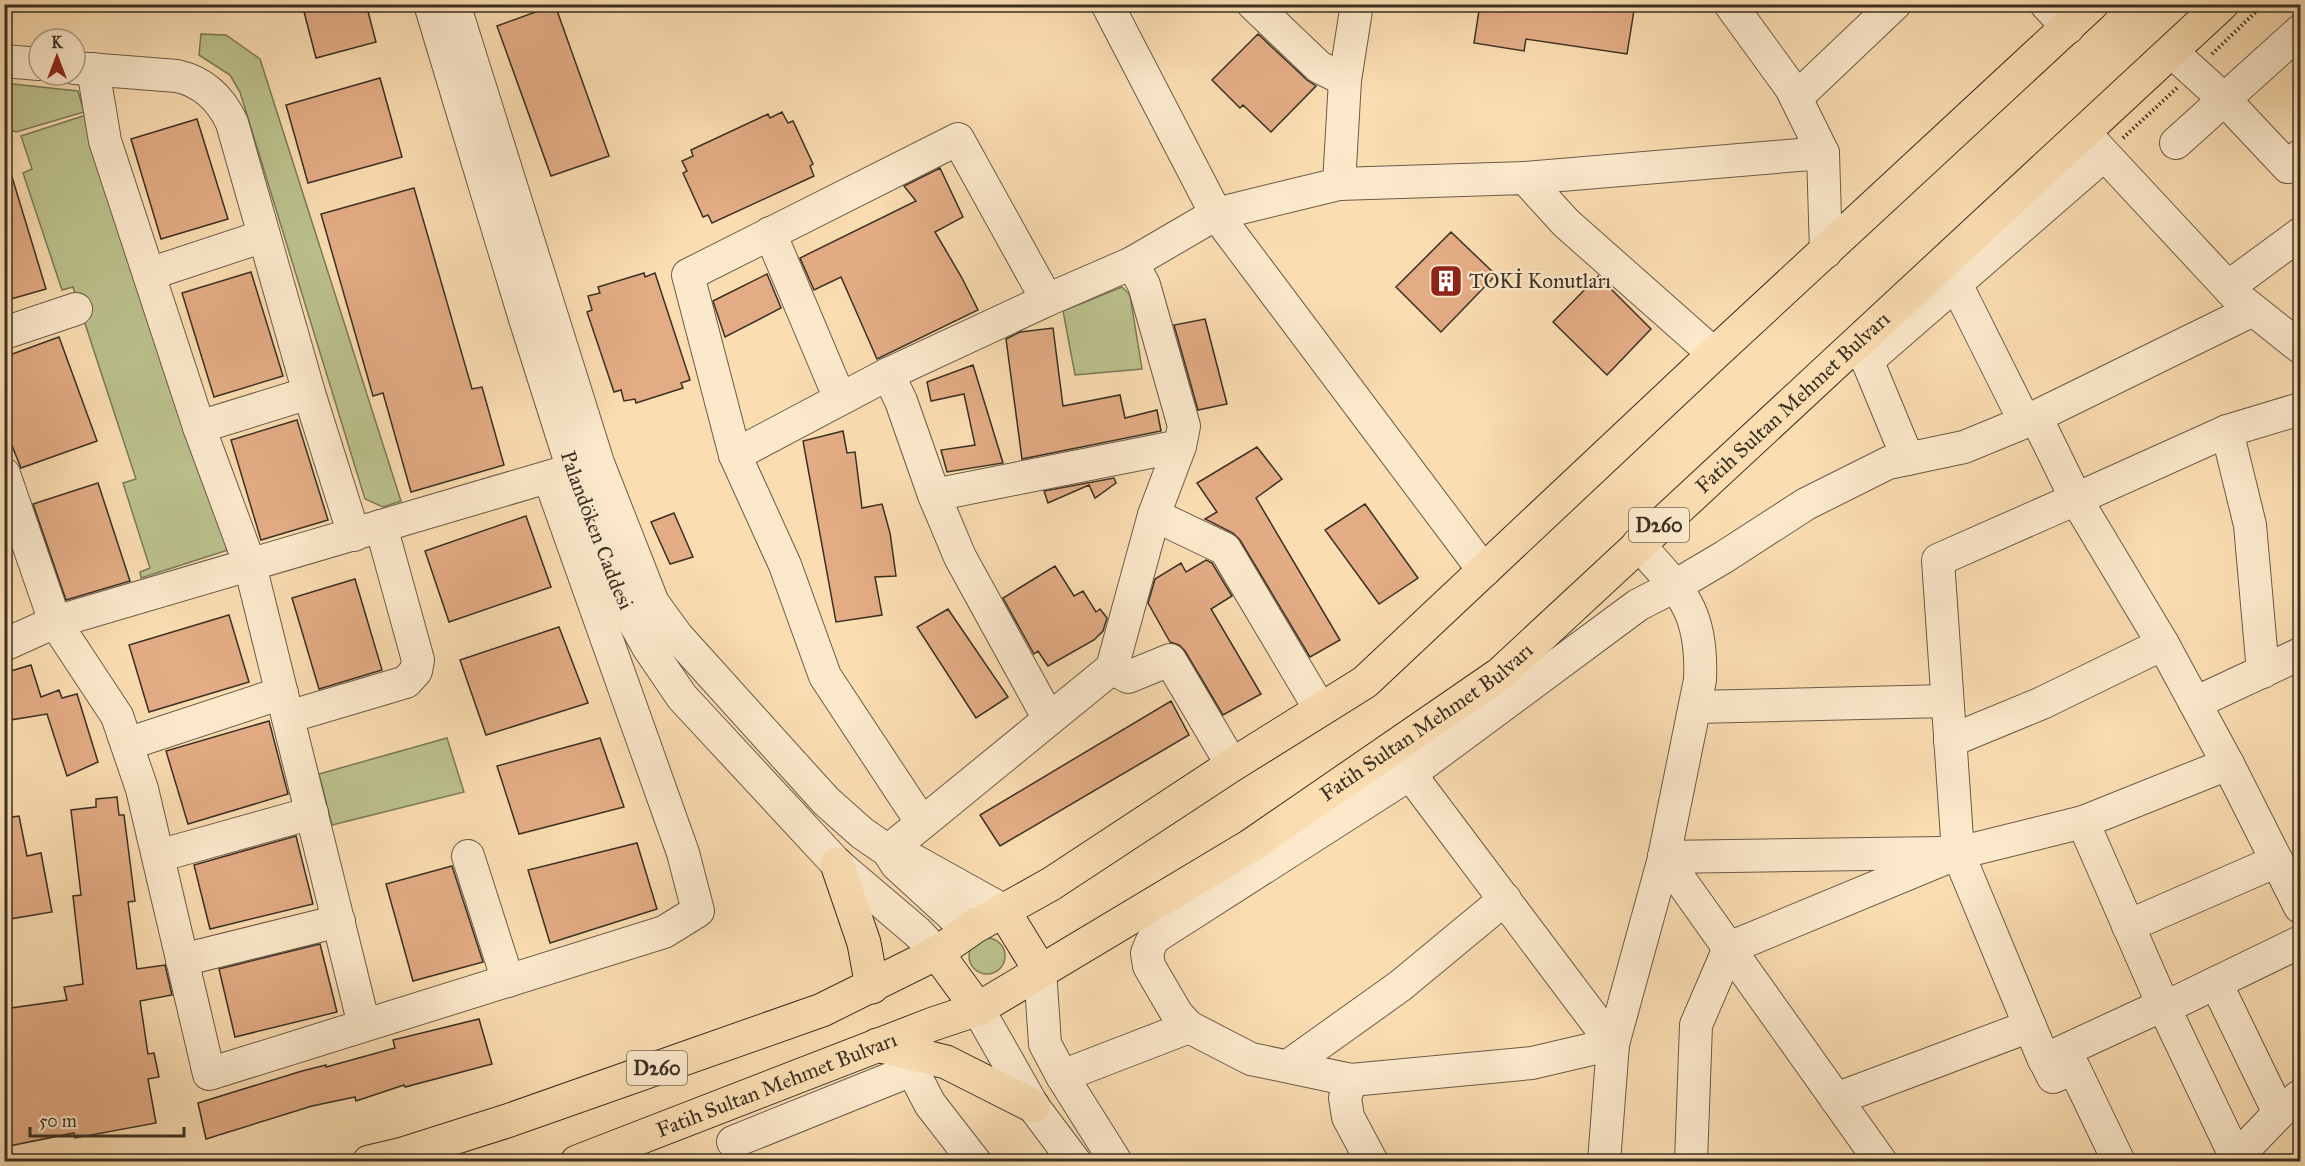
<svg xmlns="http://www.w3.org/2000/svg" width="2305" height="1166" viewBox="0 0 2305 1166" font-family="'IM FELL Great Primer',serif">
  <rect width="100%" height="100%" fill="#faddb1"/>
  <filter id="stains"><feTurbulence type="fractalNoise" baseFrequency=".00333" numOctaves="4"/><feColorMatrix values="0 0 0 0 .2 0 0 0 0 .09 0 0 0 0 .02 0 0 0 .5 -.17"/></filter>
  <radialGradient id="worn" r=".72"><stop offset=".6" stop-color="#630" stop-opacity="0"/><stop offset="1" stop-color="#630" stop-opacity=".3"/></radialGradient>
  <!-- green -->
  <path fill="#bcc28d" stroke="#7b7959" stroke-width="1.5" d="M201 34 226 35 260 59 401 501 383 507 365 499 240 92 230 75 199 55Z
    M13 84 78 91 84 112 16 132 5 128V95Z
    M86 115 228 550 141 578 140 572 150 568 123 483 136 479 73 287 62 290 23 173 32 169 21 136Z
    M1122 287 1130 295 1142 369 1075 375 1063 311Z
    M447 738 464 792 332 825 319 774Z
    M969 956a18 18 0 1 1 36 0a18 18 0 1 1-36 0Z"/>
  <!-- building -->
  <path fill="#e3ac85" stroke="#3a3025" stroke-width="1.5" d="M302 4H366L376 42 316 58Z
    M1480 4H1635L1627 54 1526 39 1524 51 1474 43Z
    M555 5 609 156 551 176 497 26Z
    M1258 34 1307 80 1316 86 1271 132 1243 105 1240 108 1212 80Z
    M380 78 402 157 308 183 286 105Z
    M782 112 788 123 793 121 813 164 810 166 814 176 712 223 708 215 703 217 683 173 687 171 682 161 693 156 691 150 768 114 770 118Z
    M197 119 228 219 161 239 131 139Z
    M9 167 46 289 4 301V168Z
    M940 168 963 217 935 232 962 278 978 310 877 359 841 277 814 290 800 258 916 201 904 186Z
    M414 188 472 389 482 387 504 465 411 492 383 393 373 396 321 214Z
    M1451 232 1496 275 1441 332 1396 287Z
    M251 272 283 376 214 397 182 293Z
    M644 273 645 277 655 273 690 380 681 383 683 388 636 403 635 399 624 401 621 390 614 392 587 312 592 310 588 296 600 293 598 287Z
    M767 274 781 308 725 337 713 301Z
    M1598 276 1651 329 1607 375 1553 322Z
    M1205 319 1227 404 1198 410 1174 325Z
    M1053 328 1063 406 1120 395 1125 418 1157 410 1161 431 1022 459 1006 339 1020 332Z
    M59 337 97 441 21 468 4 426V357Z
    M973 365 1003 463 947 472 941 450 975 445 964 394 931 401 927 382Z
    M297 420 328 520 261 540 231 440Z
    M843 431 847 453 855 452 862 508 882 504 890 533 896 576 875 577 882 615 836 622 803 441Z
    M1257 447 1282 479 1256 498 1340 640 1310 657 1240 540 1233 533 1205 519 1217 512 1197 483Z
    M1114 478 1116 483 1095 498 1089 485 1048 503 1044 491Z
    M98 483 130 581 66 600 33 504Z
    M1365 504 1418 578 1379 604 1325 530Z
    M674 513 693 557 670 564 651 522Z
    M526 516 551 587 449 622 425 551Z
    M1206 560 1212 563 1232 596 1211 609 1261 694 1223 715 1185 651 1179 645 1170 642 1148 603 1155 579 1181 563 1186 572Z
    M1055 566 1074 596 1083 591 1096 612 1100 609 1107 618 1103 631 1094 640 1048 666 1038 651 1034 654 1003 598Z
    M355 579 382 670 319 689 292 598Z
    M948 609 1008 697 976 718 917 627Z
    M229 615 249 682 149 712 129 645Z
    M559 627 588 703 486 735 460 660Z
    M31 665 41 697 59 690 62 698 77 694 98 762 67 776 47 714 4 721V673Z
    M1171 701 1189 735 1000 846 980 815Z
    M269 721 288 794 188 824 166 751Z
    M600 738 624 807 519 834 497 766Z
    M117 797 119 815H124L135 901 128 902 137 969 165 965 172 995 140 1001 148 1054 154 1053 159 1077 148 1079 156 1123 75 1138 74 1133 4 1147V1009L67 1000 64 987 83 984 73 896 81 895 71 810 96 807V799Z
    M19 816 27 856 41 853 52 912 4 920V818Z
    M296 836 313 904 210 929 194 865Z
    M637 843 657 909 550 943 528 870Z
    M452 866 483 962 413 981 386 884Z
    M320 944 337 1012 235 1037 219 969Z
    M479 1019 492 1064 405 1087 404 1085 356 1101 355 1097 312 1106 206 1139 198 1103 302 1071 326 1065V1067L395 1048 393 1040Z"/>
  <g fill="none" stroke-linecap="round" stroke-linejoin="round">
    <defs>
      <g id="minor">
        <path id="s1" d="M430 4 525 319 573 470 617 586 634 622 648 647 682 697 837 864 917 932 937 953"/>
        <path d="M454 4 598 463 653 603 677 636 826 801 862 833 888 851 915 861 1003 910"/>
        <path d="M1107 4 1216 214 1484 571"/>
        <path d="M1253 4 1319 67 1345 80"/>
        <path d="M1730 4 1791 88 1823 153"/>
        <path d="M2046 4 2068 28"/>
        <path d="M2172 52 2225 100 2288 167 2300 156"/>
        <path d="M4 61 39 64"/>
        <path d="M75 68 177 76C204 82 221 99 232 123L309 393 354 535"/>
        <path d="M93 69 105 141 199 427 250 565 364 1025"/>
        <path d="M1796 98 1895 4"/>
        <path d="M2090 139 2237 297 2300 347"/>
        <path d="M2176 143 2300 31"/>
        <path d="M1525 178 1823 153 1826 252"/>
        <path d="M1339 184 1345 80 1357 4"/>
        <path d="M770 233 840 399"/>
        <path d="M1948 268 2025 422"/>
        <path d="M149 274 264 236"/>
        <path d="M2228 287 2300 234"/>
        <path d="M4 333 76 309"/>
        <path d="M1860 343 1908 459"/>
        <path d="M1867 361 2104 155"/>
        <path d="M888 374 901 401 934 495 960 557 1049 719"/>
        <path d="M2036 417 2076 499 1938 560 1958 853 2044 1060 2163 1005 2238 1162"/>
        <path d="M199 427 309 393"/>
        <path d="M2227 431 2250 525 2263 672"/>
        <path d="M735 455 888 374 1047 300"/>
        <path d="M4 474 55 622 117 716 142 789 209 1074 664 932 698 911 683 853 549 477"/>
        <path d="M934 495 1180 446"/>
        <path d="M1154 515 1225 549 1320 709"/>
        <path d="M4 645 55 622 568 471"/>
        <path d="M1112 668 1128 677 1170 660 1232 765"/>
        <path d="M2195 703 2300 654"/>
        <path d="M1696 707 1947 701"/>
        <path d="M288 717 406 682 416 671 418 660 381 526"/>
        <path d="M1950 741 2042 703 2163 644"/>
        <path d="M127 744 282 693"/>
        <path d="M2228 764 2300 907"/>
        <path d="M1410 774 1613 1044"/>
        <path d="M2083 822 2163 1005"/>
        <path d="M922 823 825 676 785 565 735 455 688 275 958 139 1047 300 1132 263 1216 214 1339 184 1525 178 1566 223 1714 354"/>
        <path d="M158 856 312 813"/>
        <path d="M468 856 508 981"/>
        <path d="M1664 857 1881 1162"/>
        <path d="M1664 857 1943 853"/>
        <path d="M2128 926 2277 861"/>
        <path d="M969 931 897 865 888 851 1112 668 1154 515 1180 446 1184 426 1144 285 1132 263"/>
        <path d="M182 960 339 921"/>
        <path d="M1040 970 1045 1044 1062 1076 1116 1162"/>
        <path d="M2216 983 2279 1113"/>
        <path d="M2164 1008 2300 942"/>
        <path d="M978 1009 1033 1106 1075 1162"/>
        <path d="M1613 1044 1532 1063 1351 1080 1251 1059 1189 1027 1177 1014 1149 966 1147 953 1152 941 1157 936 1410 774 1638 605 1675 586 1724 557 1806 504 1888 463 1964 447 2025 422 2253 310"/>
        <path d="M903 1052 930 1104 975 1162"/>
        <path d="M2045 1061 2053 1077 2074 1068 2119 1162"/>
        <path d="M1288 1066 1400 986 1505 899"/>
        <path d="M1062 1076 1189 1027"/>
        <path d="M1351 1080 1345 1098 1348 1117 1372 1162"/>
        <path d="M1836 1099 2030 1026"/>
        <path d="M733 1142 912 1070"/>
        <path d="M1604 1162 1613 1044 1663 862 1700 680C1703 610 1682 593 1638 544"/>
        <path d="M1691 1162 1696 1025 1729 948 1958 853 2083 822 2228 764 2163 644 2076 499 2227 431 2300 409"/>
        <path d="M2232 1162 2279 1113 2300 1096"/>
      </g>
      <g id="highway">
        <path d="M837 864 864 943 872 987"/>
        <path d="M1003 910 1040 970"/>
        <path d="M937 953 978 1009"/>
        <path d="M877 1045 946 1062 1033 1106"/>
        <path d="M369 1162 403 1154 507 1121 822 1010 937 953 974 927 1051 884 1232 765 1365 682 1714 354 2092 4"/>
        <path id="s2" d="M577 1162 933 1024 978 1009 1250 846 1500 674 2222 4"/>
      </g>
    </defs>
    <!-- minor casing -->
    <use href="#minor" stroke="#6a5b48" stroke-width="34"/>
    <!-- highway casing -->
    <use href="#highway" stroke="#3a3025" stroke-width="35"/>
    <!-- path -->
    <path stroke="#3a3025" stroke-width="4" stroke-dasharray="1.5 3" stroke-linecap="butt" d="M2212 54 2264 4
      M2123 138 2177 88"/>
    <!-- minor -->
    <use href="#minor" stroke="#fce9cc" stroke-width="32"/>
    <!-- highway -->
    <use href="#highway" stroke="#faddb1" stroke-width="33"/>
  </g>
  <!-- icons -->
  <defs>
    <symbol id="building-square" viewBox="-11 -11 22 22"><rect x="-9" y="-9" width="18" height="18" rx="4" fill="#8f2418" stroke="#fce9cc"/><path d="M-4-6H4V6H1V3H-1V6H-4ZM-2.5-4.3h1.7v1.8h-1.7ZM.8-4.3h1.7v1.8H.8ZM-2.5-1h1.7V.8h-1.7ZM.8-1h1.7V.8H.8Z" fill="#fff"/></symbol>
  </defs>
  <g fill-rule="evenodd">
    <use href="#building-square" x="1427" y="262" width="38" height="38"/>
  </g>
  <g text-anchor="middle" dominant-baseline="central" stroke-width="4.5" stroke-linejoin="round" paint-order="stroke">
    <!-- shield labels -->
    <g fill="#fce9cc" stroke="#746857" stroke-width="1.5">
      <rect x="1629" y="508" width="60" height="34" rx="4.5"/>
      <rect x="627" y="1051" width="60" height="34" rx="4.5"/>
    </g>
    <g font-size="20" font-weight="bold" fill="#3a3025">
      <text x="1659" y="525">D260</text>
      <text x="657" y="1068">D260</text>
    </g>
    <!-- poi labels -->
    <g font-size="21" fill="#3a3025" stroke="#fce9cc" text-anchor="start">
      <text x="1469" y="281">TOKİ Konutları</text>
    </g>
    <!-- street labels -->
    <g font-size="21" fill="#3a3025" stroke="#fce9cc">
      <text stroke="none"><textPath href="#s2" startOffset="1449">Fatih Sultan Mehmet Bulvarı</textPath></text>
      <text stroke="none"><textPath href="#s1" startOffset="552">Palandöken Caddesi</textPath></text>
      <text stroke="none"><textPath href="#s2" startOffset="962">Fatih Sultan Mehmet Bulvarı</textPath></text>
      <text stroke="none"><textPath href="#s2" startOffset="214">Fatih Sultan Mehmet Bulvarı</textPath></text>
    </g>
  </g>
  <!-- margin -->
  <rect width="2305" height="1166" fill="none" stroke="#faddb1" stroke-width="24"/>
  <rect x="6" y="6" width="2293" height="1154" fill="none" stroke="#3a3025" stroke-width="3"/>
  <rect x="12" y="12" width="2281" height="1142" fill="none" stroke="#3a3025" stroke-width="1.5"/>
  <!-- north arrow -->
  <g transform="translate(57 57)"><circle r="28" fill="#fce9cc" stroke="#ae9f89" stroke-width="1.5"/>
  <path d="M0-4.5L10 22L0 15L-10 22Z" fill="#8f2418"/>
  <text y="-9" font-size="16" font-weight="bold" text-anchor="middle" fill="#3a3025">K</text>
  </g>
  <!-- scale -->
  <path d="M30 1127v9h154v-9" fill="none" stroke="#3a3025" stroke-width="3"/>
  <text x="39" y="1127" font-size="18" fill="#3a3025" stroke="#fce9cc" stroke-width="4.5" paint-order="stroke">50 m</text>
  <rect width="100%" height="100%" filter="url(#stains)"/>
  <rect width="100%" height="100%" fill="url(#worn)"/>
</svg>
